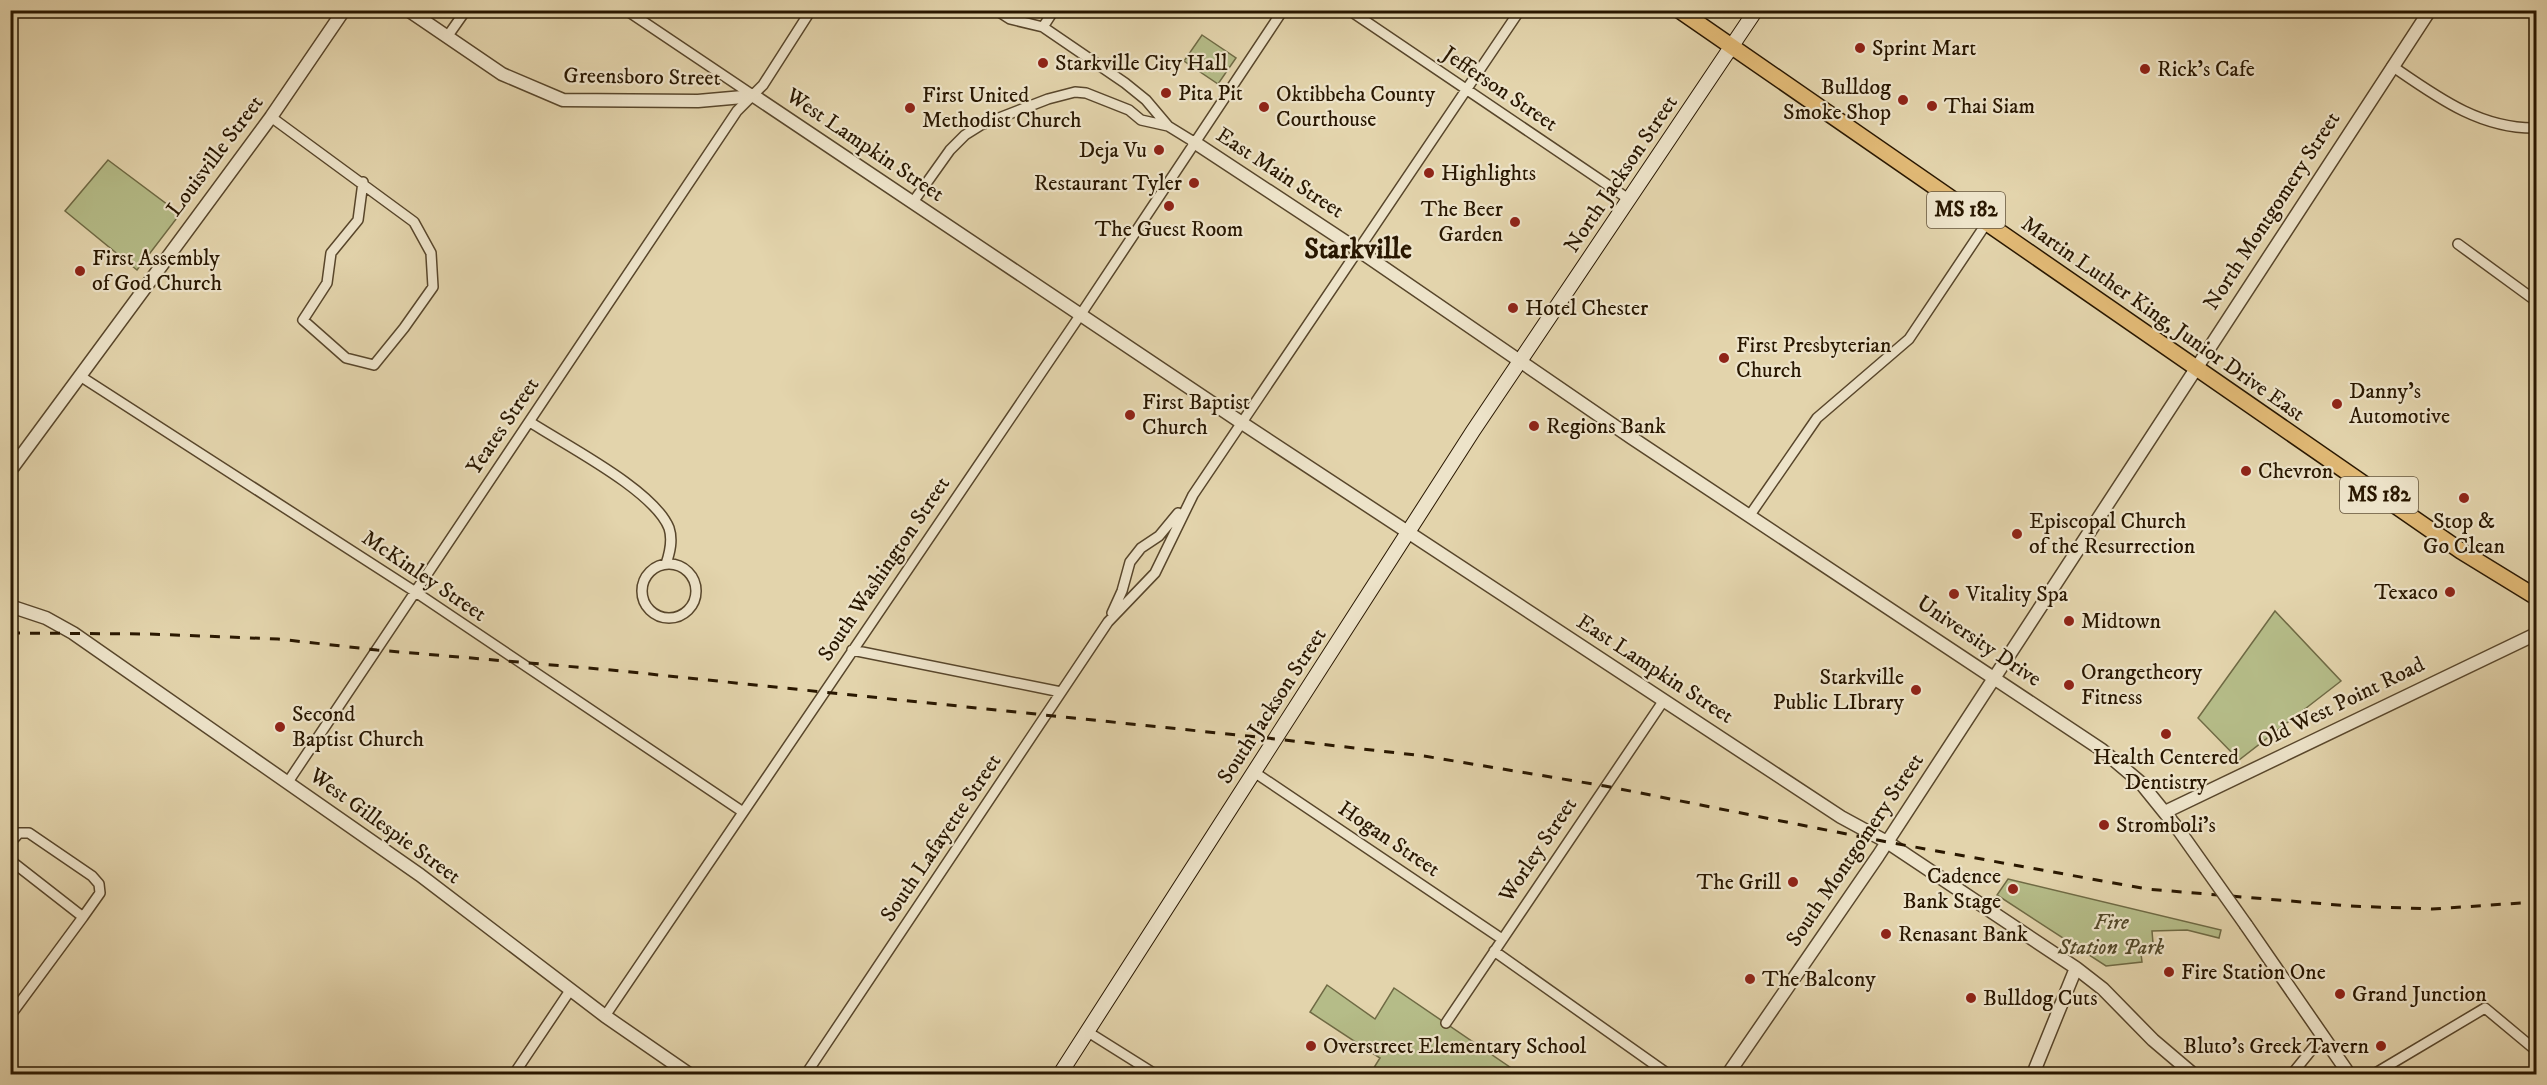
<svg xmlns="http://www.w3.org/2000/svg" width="2547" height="1085" viewBox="0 0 2547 1085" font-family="'IM FELL DW Pica',serif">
  <rect width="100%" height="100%" fill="#e3d4ac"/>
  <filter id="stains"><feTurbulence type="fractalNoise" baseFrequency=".00333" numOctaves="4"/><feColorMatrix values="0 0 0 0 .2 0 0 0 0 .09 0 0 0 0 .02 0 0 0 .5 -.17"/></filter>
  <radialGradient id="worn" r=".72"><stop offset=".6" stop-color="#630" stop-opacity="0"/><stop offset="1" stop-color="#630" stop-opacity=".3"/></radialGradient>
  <!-- green -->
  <path fill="#b5bc88" stroke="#6f6a44" stroke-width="1.5" d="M1202 35 1236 58 1218 84 1184 61Z
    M108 160 180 214 137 270 65 211Z
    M2275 611 2341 681 2239 760 2198 718Z
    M2008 879 2221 930 2219 938 2187 930 2152 931 2153 943 2140 945 2142 962 2106 966 1997 895Z
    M1327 985 1375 1019 1394 988 1520 1074H1370L1380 1058 1310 1012Z"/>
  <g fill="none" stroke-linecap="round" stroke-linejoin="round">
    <defs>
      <path id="minor" d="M626 10 754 96
        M996 10 1010 19 1043 27 1125 83 1146 100 1168 126 1194 142
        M1349 10 1630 200
        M1043 27 1054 10
        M447 37 466 10
        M2392 66C2437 97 2480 129 2536 128
        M271 117 414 222 431 253 433 287 404 328 374 365 346 358 303 320 327 283 331 253 358 220 363 182
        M913 202 950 150 965 135 981 125 1048 99 1075 92 1086 93 1129 110 1141 120 1168 126
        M2458 244 2536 301
        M80 376 414 591 743 812
        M530 422C565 445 654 490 669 528 673 540 670 552 666 564
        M1750 515 1817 418 1909 339 1986 224
        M642 591a27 27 0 1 1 54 0a27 27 0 1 1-54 0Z
        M1112 613 1122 591 1130 562 1141 548 1159 536 1178 513
        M852 650 1061 692
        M1254 772 1502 939
        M288 782 737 111 763 85 811 10
        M10 843 19 833H29L92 876 99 884 100 893 83 917 10 860
        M1494 951 1668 1074
        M10 1016 83 917
        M605 1016 1081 314 1283 10
        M1446 1023 1664 700
        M1088 1032 1155 1074
        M514 1074 571 989
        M806 1074 1108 622 1155 573 1193 495 1520 10
        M2292 1074 2322 1037
        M2374 1074 2485 1008 2533 1048 2536 1046"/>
      <path id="tertiary" d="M408 10 502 74 563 100 698 101 754 96 1242 423 1841 817 1887 842 2076 968 2103 989 2153 1040 2193 1074
        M1194 142 1358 250 1632 438 2102 750 2140 782 2178 829
        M10 471 271 117 344 10
        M10 606 46 618 73 633 420 875 605 1016 689 1074
        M2165 812 2536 634
        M2246 925 2349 1074
        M1728 1074 1878 856 2430 10
        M2033 1074 2076 968"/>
      <path id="secondary" d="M1060 1074 1473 431 1756 10"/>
      <path id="primary" d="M1679 10 2461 551 2536 597"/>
    </defs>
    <!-- minor casing -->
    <use href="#minor" stroke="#58462b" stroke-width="12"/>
    <!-- tertiary casing -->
    <use href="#tertiary" stroke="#58462b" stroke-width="15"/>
    <!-- secondary casing -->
    <use href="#secondary" stroke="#291700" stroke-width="16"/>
    <!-- primary casing -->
    <use href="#primary" stroke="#291700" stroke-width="18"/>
    <!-- minor -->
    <use href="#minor" stroke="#ede3c9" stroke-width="9"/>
    <!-- tertiary -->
    <use href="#tertiary" stroke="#ede3c9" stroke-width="12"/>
    <!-- secondary -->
    <use href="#secondary" stroke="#ede3c9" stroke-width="14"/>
    <!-- primary -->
    <use href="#primary" stroke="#e2ba76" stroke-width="15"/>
    <!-- rail -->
    <path stroke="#291700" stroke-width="3" stroke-dasharray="10 10" stroke-linecap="butt" d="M10 633 150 634 278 639 377 650 611 670 1276 739 1424 756 1605 786 1887 842 2147 889 2350 906 2432 909 2536 902"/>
    <defs>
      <path id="tertiary-bridge" d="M2178 829 2246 925"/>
    </defs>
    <!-- tertiary-bridge casing -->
    <use href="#tertiary-bridge" stroke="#58462b" stroke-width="15" stroke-linecap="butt"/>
    <!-- tertiary-bridge -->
    <use href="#tertiary-bridge" stroke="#ede3c9" stroke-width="12"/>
  </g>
  <!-- markers -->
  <g fill="#8f2418" stroke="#ede3c9" stroke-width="2">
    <circle cx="1860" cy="48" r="6"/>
    <circle cx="1043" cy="63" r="6"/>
    <circle cx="2145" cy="69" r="6"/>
    <circle cx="1166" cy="93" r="6"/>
    <circle cx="1903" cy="100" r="6"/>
    <circle cx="1932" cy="106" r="6"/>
    <circle cx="1264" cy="107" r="6"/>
    <circle cx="910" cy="108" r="6"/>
    <circle cx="1159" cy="150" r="6"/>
    <circle cx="1429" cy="173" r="6"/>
    <circle cx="1194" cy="183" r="6"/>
    <circle cx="1169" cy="206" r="6"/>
    <circle cx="1515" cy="222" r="6"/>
    <circle cx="80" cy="271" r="6"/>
    <circle cx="1513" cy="308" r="6"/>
    <circle cx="1724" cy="358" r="6"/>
    <circle cx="2337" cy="404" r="6"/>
    <circle cx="1130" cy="415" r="6"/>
    <circle cx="1534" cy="426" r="6"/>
    <circle cx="2246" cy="471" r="6"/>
    <circle cx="2464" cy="498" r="6"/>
    <circle cx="2017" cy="534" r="6"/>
    <circle cx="2450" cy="592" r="6"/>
    <circle cx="1954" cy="594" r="6"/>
    <circle cx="2069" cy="621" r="6"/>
    <circle cx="2069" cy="685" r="6"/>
    <circle cx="1916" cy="690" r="6"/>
    <circle cx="280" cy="727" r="6"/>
    <circle cx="2166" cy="734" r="6"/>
    <circle cx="2104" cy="825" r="6"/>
    <circle cx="1793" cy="882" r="6"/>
    <circle cx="2013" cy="889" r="6"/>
    <circle cx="1886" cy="934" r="6"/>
    <circle cx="2169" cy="972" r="6"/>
    <circle cx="1750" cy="979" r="6"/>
    <circle cx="2340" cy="994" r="6"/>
    <circle cx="1971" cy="998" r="6"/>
    <circle cx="1311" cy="1046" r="6"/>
    <circle cx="2381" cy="1046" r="6"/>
  </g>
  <g text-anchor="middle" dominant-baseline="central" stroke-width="4.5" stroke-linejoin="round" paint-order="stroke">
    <!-- shield labels -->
    <g fill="#ede3c9" stroke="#64543c" stroke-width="1.5">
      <rect x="1927" y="192" width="78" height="36" rx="4.5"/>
      <rect x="2340" y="477" width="78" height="36" rx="4.5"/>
    </g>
    <g font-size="21" font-weight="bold" fill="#291700">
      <text x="1966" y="210">MS 182</text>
      <text x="2379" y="495">MS 182</text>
    </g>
    <!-- poi labels -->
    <g font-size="22" fill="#291700" stroke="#ede3c9" text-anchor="start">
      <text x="1872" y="48">Sprint Mart</text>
      <text x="1055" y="63">Starkville City Hall</text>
      <text x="2157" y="69">Rick's Cafe</text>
      <text x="1891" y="87" text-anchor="end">Bulldog<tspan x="1891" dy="25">Smoke Shop</tspan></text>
      <text x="1178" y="93">Pita Pit</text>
      <text x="1276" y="94">Oktibbeha County<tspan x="1276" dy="25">Courthouse</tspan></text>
      <text x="922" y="95">First United<tspan x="922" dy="25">Methodist Church</tspan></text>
      <text x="1944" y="106">Thai Siam</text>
      <text x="1147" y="150" text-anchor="end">Deja Vu</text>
      <text x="1441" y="173">Highlights</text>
      <text x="1182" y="183" text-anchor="end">Restaurant Tyler</text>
      <text x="1503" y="209" text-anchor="end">The Beer<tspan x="1503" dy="25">Garden</tspan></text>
      <text x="1169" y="229" text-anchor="middle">The Guest Room</text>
      <text x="92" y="258">First Assembly<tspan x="92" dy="25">of God Church</tspan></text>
      <text x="1525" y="308">Hotel Chester</text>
      <text x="1736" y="345">First Presbyterian<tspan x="1736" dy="25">Church</tspan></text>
      <text x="2349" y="391">Danny's<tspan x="2349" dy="25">Automotive</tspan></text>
      <text x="1142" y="402">First Baptist<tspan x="1142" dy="25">Church</tspan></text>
      <text x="1546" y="426">Regions Bank</text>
      <text x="2258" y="471">Chevron</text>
      <text x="2029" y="521">Episcopal Church<tspan x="2029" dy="25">of the Resurrection</tspan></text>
      <text x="2464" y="521" text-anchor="middle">Stop &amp;<tspan x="2464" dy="25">Go Clean</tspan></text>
      <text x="2438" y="592" text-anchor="end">Texaco</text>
      <text x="1966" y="594">Vitality Spa</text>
      <text x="2081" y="621">Midtown</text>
      <text x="2081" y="672">Orangetheory<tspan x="2081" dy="25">Fitness</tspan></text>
      <text x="1904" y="677" text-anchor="end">Starkville<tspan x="1904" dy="25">Public LIbrary</tspan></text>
      <text x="292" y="714">Second<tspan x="292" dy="25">Baptist Church</tspan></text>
      <text x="2166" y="757" text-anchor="middle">Health Centered<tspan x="2166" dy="25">Dentistry</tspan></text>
      <text x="2116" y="825">Stromboli's</text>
      <text x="2001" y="876" text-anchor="end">Cadence<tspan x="2001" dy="25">Bank Stage</tspan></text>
      <text x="1781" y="882" text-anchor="end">The Grill</text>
      <text x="1898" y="934">Renasant Bank</text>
      <text x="2181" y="972">Fire Station One</text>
      <text x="1762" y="979">The Balcony</text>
      <text x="2352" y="994">Grand Junction</text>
      <text x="1983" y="998">Bulldog Cuts</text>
      <text x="1323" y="1046">Overstreet Elementary School</text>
      <text x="2369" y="1046" text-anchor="end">Bluto's Greek Tavern</text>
    </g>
    <!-- street labels -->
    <g font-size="22" fill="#291700" stroke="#ede3c9">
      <text transform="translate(642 77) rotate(1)">Greensboro Street</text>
      <text transform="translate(1500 89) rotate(34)">Jefferson Street</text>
      <text transform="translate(865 145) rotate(34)">West Lampkin Street</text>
      <text transform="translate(215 156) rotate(-53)">Louisville Street</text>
      <text transform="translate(1280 173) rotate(33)">East Main Street</text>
      <text transform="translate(1621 174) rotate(-56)">North Jackson Street</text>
      <text transform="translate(2272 211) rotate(-57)">North Montgomery Street</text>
      <text transform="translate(2163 319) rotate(35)">Martin Luther King, Junior Drive East</text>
      <text transform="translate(503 426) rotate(-56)">Yeates Street</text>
      <text transform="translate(884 569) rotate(-56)">South Washington Street</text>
      <text transform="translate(424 576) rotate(34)">McKinley Street</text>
      <text transform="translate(1979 641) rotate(34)">University Drive</text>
      <text transform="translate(1655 669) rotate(33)">East Lampkin Street</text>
      <text transform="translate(2341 703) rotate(-26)">Old West Point Road</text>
      <text transform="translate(1272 706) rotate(-57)">South Jackson Street</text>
      <text transform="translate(385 826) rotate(36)">West Gillespie Street</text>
      <text transform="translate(941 838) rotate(-56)">South Lafayette Street</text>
      <text transform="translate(1389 839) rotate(34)">Hogan Street</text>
      <text transform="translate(1538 850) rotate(-56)">Worley Street</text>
      <text transform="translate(1855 850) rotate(-56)">South Montgomery Street</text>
    </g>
    <!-- park labels -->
    <g font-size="22" font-style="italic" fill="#534929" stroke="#ede3c9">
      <text x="2111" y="922">Fire<tspan x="2111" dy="25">Station Park</tspan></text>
    </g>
    <!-- district labels -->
    <g font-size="28" font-weight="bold" fill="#291700" stroke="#ede3c9">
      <text x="1358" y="249">Starkville</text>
    </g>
  </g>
  <!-- margin -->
  <rect width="2547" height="1085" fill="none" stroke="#e3d4ac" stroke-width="36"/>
  <rect x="12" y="12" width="2523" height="1061" fill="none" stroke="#291700" stroke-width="3"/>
  <rect x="18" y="18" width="2511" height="1049" fill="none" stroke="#291700" stroke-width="1.5"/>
  <rect width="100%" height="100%" filter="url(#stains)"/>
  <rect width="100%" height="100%" fill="url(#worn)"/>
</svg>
